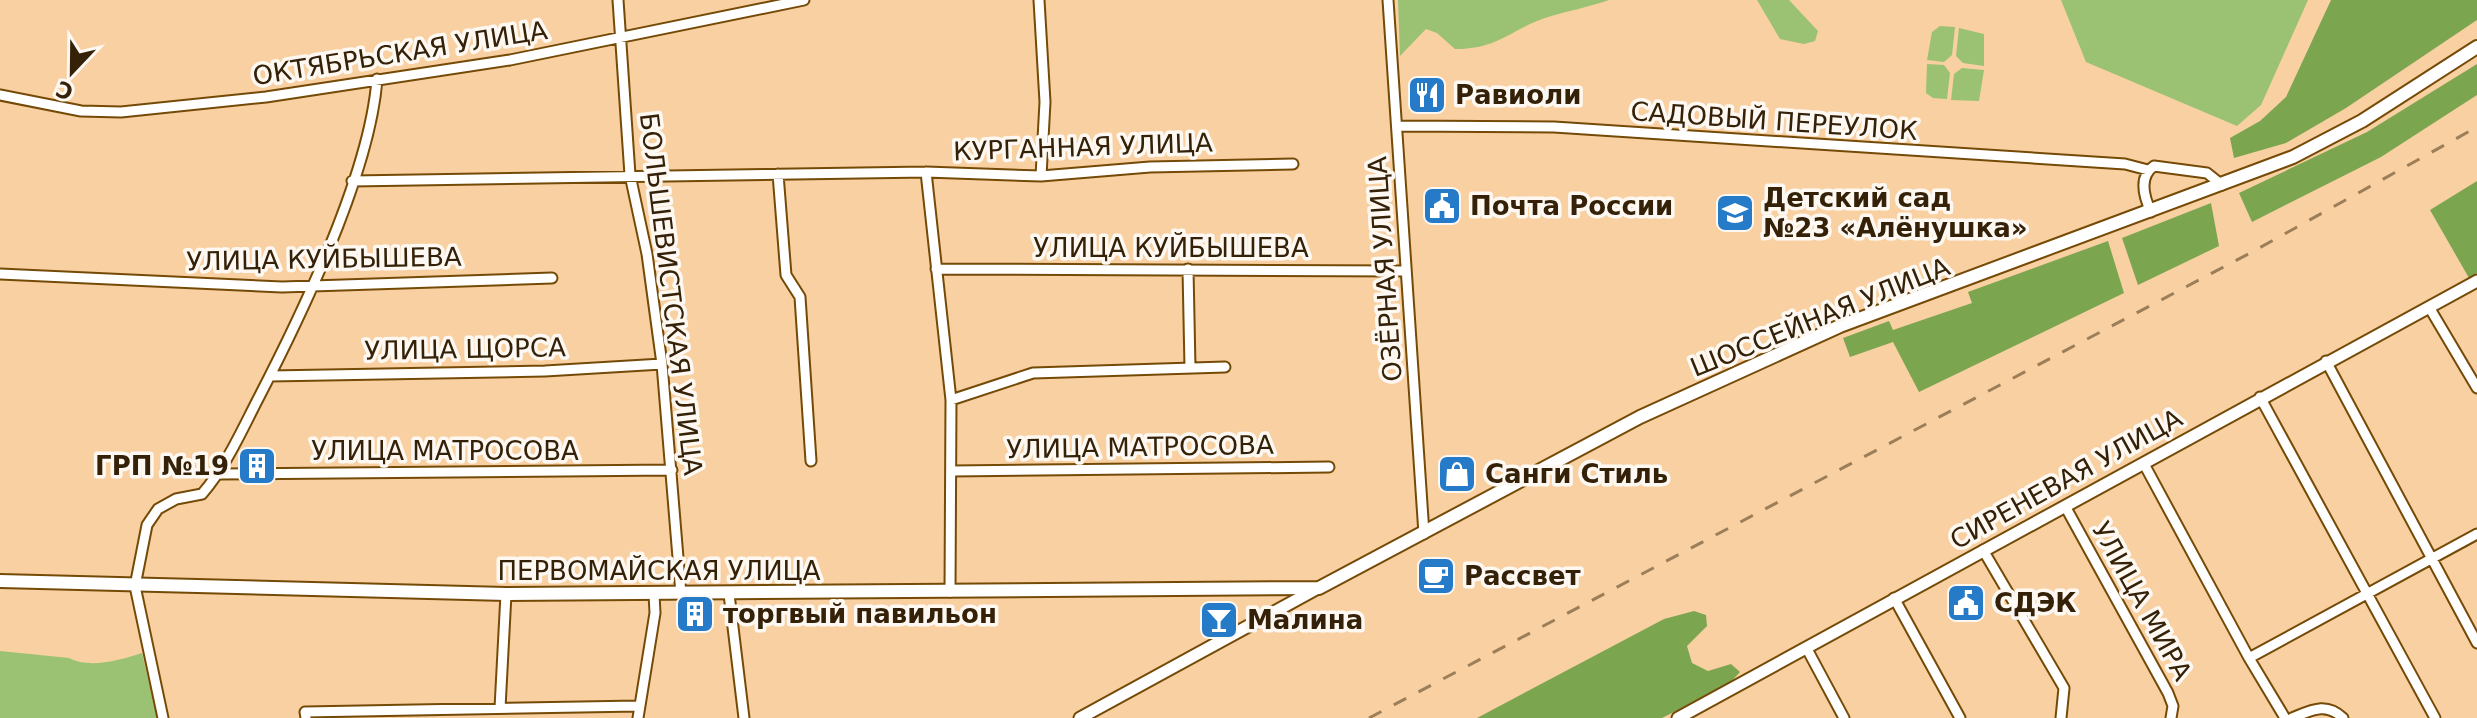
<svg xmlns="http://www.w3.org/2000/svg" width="2477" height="718" viewBox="0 0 2477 718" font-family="'DejaVu Sans',sans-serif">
  <rect width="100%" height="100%" fill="#f8d0a2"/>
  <!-- green -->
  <path fill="#9ac272" d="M1398 0H1609C1589 7 1568 11 1548 17 1512 28 1500 49 1455 49L1437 33 1426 29 1400 56Z
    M1757 0H1789L1818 31 1815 41 1804 44 1780 39Z
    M2061 0H2308L2261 105 2237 126 2086 62Z
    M1940 26 1955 27 1952 55 1944 62 1927 60 1932 32Z
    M1959 28 1984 34V66L1963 63 1956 56Z
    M1927 64 1944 65 1950 73 1947 99 1933 98 1926 93Z
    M1962 68 1984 70 1979 101 1951 100 1954 74Z
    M0 651 69 658C89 669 121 660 142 653L157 718H0Z"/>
  <!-- forest -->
  <path fill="#7ca550" d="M2331 0H2477V20L2346 108 2286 143 2234 158 2230 138 2260 121 2286 97Z
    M2477 64V95L2381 157 2252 222 2239 193 2367 132Z
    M2477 181V273L2469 278 2430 210Z
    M2211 203 2219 246 2138 285 2122 238Z
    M2108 241 2124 293 1919 392 1893 342 1850 357 1843 338 1889 321 1893 330 1972 303 1968 292Z
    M1694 611 1706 615 1707 626 1687 646 1692 663 1708 671 1731 664 1740 672 1728 685 1662 718H1477L1664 619Z"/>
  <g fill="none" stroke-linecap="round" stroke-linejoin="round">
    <defs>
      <path id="minor" d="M618 0 630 175 647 254 662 364 681 594
        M1039 0 1045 102 1041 176
        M1388 0 1424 534
        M0 95 81 111 121 112 266 97 510 60 804 0
        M1397 126 1554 127 2125 164 2148 170
        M926 172 951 400 950 592
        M778 174 786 275 800 297 811 461
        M352 181 926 172 1041 176 1150 167 1293 164
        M2151 212C2144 197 2138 177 2154 166L2207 173 2222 185
        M936 269 1406 271
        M1188 269 1190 368
        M0 274 282 287 552 278
        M2429 307 2477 388
        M2326 361 2477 643
        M270 376 545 371 662 364
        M2260 397 2435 718
        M951 400 1033 373 1225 367
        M2144 464 2249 658 2285 718
        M952 471 1329 467
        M219 474 672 470
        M2065 506 2168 693 2173 706 2171 718
        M1983 550 2064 688 2061 718
        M729 594 744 718
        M1894 598 1960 718
        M1807 649 1844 718
        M2249 658 2477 534
        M500 708 506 594
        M163 718 135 586 147 525 158 509 176 499 202 494C226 466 241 432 258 399 302 314 370 174 377 79
        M306 718 305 712 638 706
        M638 718 655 613 654 594
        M2292 718C2312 710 2326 702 2343 718"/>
      <path id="tertiary" d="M1080 718 1318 588
        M1678 718 2477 281"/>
      <path id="secondary" d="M0 581 506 594 1319 588 1640 417 1840 326 2293 157 2362 121 2477 47"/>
    </defs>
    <!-- minor casing -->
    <use href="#minor" stroke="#754a06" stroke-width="13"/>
    <!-- tertiary casing -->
    <use href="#tertiary" stroke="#754a06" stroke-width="15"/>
    <!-- secondary casing -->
    <use href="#secondary" stroke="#754a06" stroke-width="16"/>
    <!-- minor -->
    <use href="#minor" stroke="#fff" stroke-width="9"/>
    <!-- tertiary -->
    <use href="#tertiary" stroke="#fff" stroke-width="11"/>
    <!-- secondary -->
    <use href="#secondary" stroke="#fff" stroke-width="12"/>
    <!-- rail -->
    <path stroke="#9c7e59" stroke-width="3" stroke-dasharray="14 14" stroke-linecap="butt" d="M1369 718 2252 252 2477 127"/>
  </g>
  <!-- icons -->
  <defs>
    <symbol id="restaurant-square" viewBox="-11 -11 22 22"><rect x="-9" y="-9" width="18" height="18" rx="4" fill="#267bc9" stroke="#fdf8f2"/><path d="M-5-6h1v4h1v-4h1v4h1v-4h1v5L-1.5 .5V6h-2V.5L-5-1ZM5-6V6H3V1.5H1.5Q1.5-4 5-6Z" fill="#fff"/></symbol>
    <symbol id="civic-square" viewBox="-11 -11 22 22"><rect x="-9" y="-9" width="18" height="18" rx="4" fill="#267bc9" stroke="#fdf8f2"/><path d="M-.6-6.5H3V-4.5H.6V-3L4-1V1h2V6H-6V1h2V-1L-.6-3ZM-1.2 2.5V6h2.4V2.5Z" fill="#fff"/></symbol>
    <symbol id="school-square" viewBox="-11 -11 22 22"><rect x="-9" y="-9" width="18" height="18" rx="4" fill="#267bc9" stroke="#fdf8f2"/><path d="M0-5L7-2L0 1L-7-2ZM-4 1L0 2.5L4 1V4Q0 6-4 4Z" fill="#fff"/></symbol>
    <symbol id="building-square" viewBox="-11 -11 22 22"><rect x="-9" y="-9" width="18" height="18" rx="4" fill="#267bc9" stroke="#fdf8f2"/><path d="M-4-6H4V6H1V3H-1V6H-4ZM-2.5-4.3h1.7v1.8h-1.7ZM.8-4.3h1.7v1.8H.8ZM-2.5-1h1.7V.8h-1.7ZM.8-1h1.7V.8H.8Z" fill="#fff"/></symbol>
    <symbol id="shop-square" viewBox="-11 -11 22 22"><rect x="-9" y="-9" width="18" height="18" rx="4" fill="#267bc9" stroke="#fdf8f2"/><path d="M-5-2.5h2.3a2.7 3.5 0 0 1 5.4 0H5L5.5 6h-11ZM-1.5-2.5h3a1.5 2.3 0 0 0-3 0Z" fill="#fff"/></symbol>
    <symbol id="cafe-square" viewBox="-11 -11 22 22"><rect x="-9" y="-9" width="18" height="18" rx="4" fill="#267bc9" stroke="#fdf8f2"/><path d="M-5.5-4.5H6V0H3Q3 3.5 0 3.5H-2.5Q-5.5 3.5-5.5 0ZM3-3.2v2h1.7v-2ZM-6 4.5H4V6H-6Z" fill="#fff"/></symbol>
    <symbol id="bar-square" viewBox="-11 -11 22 22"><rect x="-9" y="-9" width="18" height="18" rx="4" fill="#267bc9" stroke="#fdf8f2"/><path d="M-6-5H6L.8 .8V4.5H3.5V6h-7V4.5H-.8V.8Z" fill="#fff"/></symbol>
  </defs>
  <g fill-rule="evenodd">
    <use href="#restaurant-square" x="1405" y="73" width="44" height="44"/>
    <use href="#civic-square" x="1420" y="184" width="44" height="44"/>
    <use href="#school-square" x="1713" y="191" width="44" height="44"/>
    <use href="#building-square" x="235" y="444" width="44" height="44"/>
    <use href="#shop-square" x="1435" y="452" width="44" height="44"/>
    <use href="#cafe-square" x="1414" y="554" width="44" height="44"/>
    <use href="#civic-square" x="1944" y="581" width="44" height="44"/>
    <use href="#building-square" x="673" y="592" width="44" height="44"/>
    <use href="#bar-square" x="1197" y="598" width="44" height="44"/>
  </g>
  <g text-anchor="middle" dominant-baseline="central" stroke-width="7" stroke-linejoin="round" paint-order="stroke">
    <!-- street labels -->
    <g font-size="26" fill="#342108" stroke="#fdf8f2">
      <text transform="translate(400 53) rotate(-9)">ОКТЯБРЬСКАЯ УЛИЦА</text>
      <text transform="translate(1774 121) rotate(4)">САДОВЫЙ ПЕРЕУЛОК</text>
      <text transform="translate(1083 147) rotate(-2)">КУРГАННАЯ УЛИЦА</text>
      <text x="1171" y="248">УЛИЦА КУЙБЫШЕВА</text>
      <text transform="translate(324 259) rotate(-1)">УЛИЦА КУЙБЫШЕВА</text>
      <text transform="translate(1385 269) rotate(-94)">ОЗЁРНАЯ УЛИЦА</text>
      <text transform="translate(671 294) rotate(83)">БОЛЬШЕВИСТСКАЯ УЛИЦА</text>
      <text transform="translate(1820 317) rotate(-22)">ШОССЕЙНАЯ УЛИЦА</text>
      <text transform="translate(465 349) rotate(-1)">УЛИЦА ЩОРСА</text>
      <text transform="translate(1140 447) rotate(-1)">УЛИЦА МАТРОСОВА</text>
      <text x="445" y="451">УЛИЦА МАТРОСОВА</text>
      <text transform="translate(2066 479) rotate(-29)">СИРЕНЕВАЯ УЛИЦА</text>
      <text x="659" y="571">ПЕРВОМАЙСКАЯ УЛИЦА</text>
      <text transform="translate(2142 601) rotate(61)">УЛИЦА МИРА</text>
    </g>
    <!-- poi labels -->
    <g font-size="26" font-weight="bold" fill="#342108" stroke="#fdf8f2" text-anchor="start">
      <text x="1455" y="95">Равиоли</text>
      <text x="1763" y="198">Детский сад<tspan x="1763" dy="30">№23 «Алёнушка»</tspan></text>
      <text x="1470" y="206">Почта России</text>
      <text x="229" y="466" text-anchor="end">ГРП №19</text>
      <text x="1485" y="474">Санги Стиль</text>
      <text x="1464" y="576">Рассвет</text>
      <text x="1994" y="603">СДЭК</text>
      <text x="723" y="614">торгвый павильон</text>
      <text x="1247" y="620">Малина</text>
    </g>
  </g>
  <!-- north arrow -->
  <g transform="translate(72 72) rotate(202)" stroke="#fdf8f2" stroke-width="6" paint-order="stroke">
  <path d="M0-6L14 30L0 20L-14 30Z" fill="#342108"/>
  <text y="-12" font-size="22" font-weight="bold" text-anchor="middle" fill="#342108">С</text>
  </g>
</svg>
